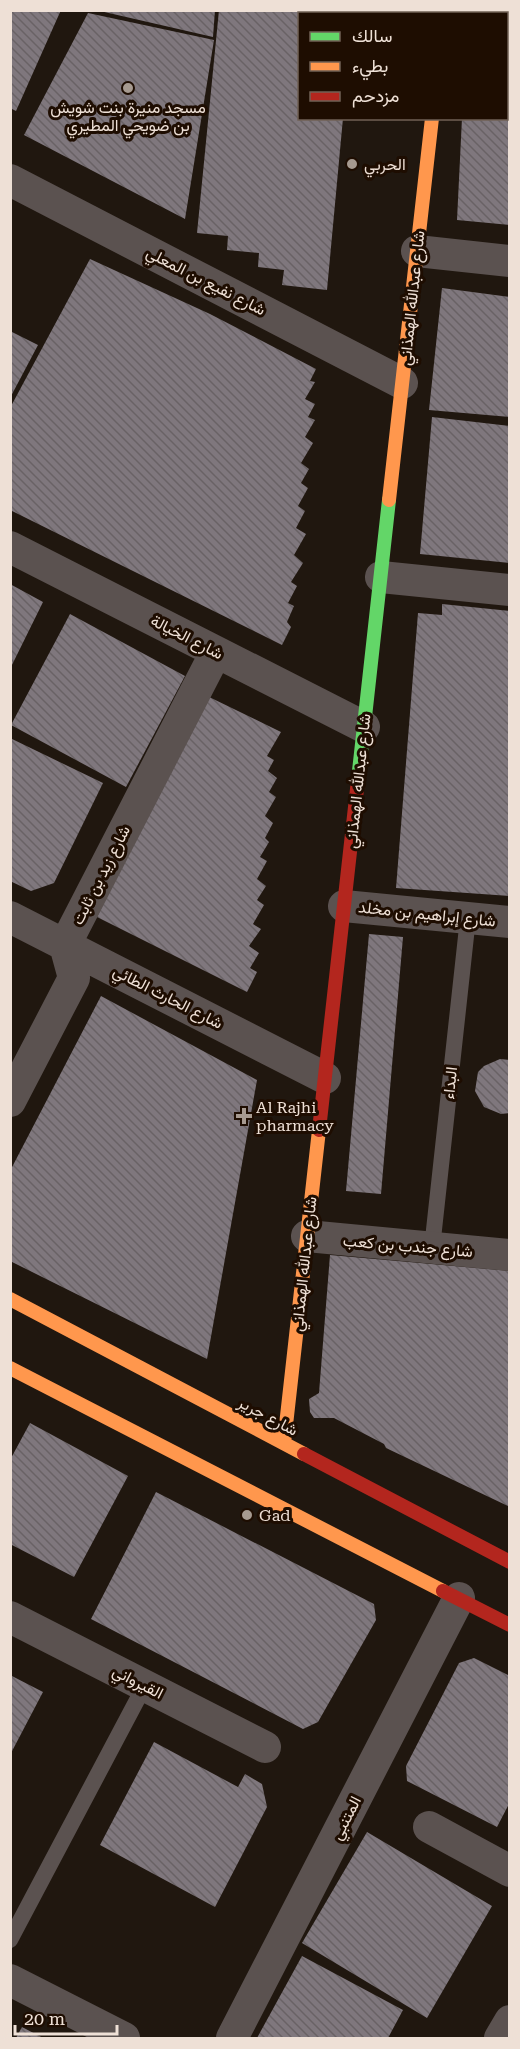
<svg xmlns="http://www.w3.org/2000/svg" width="520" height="2049" viewBox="0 0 520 2049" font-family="'Roboto Serif',Vazirmatn,serif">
  <defs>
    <pattern id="building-back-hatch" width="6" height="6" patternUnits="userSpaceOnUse" patternTransform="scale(1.5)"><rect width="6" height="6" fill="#7f777d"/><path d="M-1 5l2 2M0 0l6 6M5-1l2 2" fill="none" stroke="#696265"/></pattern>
  </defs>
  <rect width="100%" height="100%" fill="#20170f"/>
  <!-- building -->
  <path fill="url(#building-back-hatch)" d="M10 10H61L16 111 10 108Z
    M215 10 213 37 100 11V10Z
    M219 10H327V14H300V118H343L327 290 282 285 284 270 258 267 259 253 227 250 228 236 197 233Z
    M472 10H510V80L506 79V14H471Z
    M88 13 214 40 185 219 24 135Z
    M506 85H510V225L457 220 462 118H506Z
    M90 259 210 314 316 369 310 381 315 382 305 399 315 404 308 417 315 420 305 437 313 443 301 463 309 469 301 483 308 488 298 506 305 511 296 528 306 534 294 555 303 563 291 582 297 586 288 603 294 606 287 622 291 627 282 645 10 510V408Z
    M442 288 510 297V417L429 410Z
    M10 331 38 345 10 398Z
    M432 417 510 426V563L420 554Z
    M10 584 43 602 10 669Z
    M442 604 510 611V896L396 888 418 613 442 615Z
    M70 614 185 676 126 787 11 725Z
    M203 694 281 732 267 756 274 760 268 771 277 778 269 792 276 797 265 816 273 823 265 838 269 842 260 857 267 861 257 879 266 886 257 900 264 905 253 924 261 929 249 946 259 953 250 968 257 972 247 992 97 917Z
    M10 738 103 783 54 883 31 891 10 881Z
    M369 934 403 937 381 1194 346 1191Z
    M101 996 257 1080 207 1359 10 1261V1171Z
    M500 1059 510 1060V1113L501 1114 484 1107 475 1091 478 1072 484 1066Z
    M330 1255 510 1271V1507L386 1448 384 1444 334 1418H314L310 1412 309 1399 319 1393Z
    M30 1423 128 1476 74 1577 10 1544V1460Z
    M156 1492 374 1604 376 1620 318 1722 303 1729 91 1619Z
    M474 1658 510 1676V1802L497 1827 407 1781 406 1766 459 1663Z
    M10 1675 43 1692 10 1755Z
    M154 1742 238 1787 245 1774 262 1784 267 1807 215 1907 100 1845Z
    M367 1832 492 1906 427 2018 302 1943Z
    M302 1956 403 2010 388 2038H257Z
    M22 2027 43 2038H16Z"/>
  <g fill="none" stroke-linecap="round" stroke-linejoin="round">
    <!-- lane -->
    <path stroke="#5b5250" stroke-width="16" d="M432 1248 468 918
      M10 1940 145 1685"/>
    <!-- street -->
    <path stroke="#5b5250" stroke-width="32" d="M444 14V10
      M10 180 402 383
      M417 251 510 261
      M10 547 364 727
      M381 577 510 590
      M344 906 510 922
      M10 917 325 1078
      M10 1101 74 978 65 945 216 652
      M307 1236 510 1255
      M10 1617 265 1747
      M429 1827 510 1871
      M10 1980 124 2038
      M232 2038 459 1598
      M500 2038 510 2021"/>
    <!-- fast -->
    <path stroke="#63d668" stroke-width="14" d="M358 780 389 500"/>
    <!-- slow -->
    <path stroke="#ff974d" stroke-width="14" d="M389 500 432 118
      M10 1299 304 1454
      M10 1368 443 1591
      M284 1443 319 1130"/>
    <!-- jam -->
    <path stroke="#b3261e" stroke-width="14" d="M319 1130 358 780
      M304 1454 510 1562
      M443 1591 510 1625"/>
  </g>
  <!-- markers -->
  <g fill="#a69a90" stroke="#1e0d01" stroke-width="2">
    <circle cx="128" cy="88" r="6"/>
    <circle cx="352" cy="164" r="6"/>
    <path d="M241 1107h6v6h6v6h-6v6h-6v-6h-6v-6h6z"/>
    <circle cx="247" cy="1515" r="6"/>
  </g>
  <g text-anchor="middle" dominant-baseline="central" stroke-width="6" stroke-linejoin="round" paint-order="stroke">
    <!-- poi labels -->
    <g font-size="16" fill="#eee0d6" stroke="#1e0d01" text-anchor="start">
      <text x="128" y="107" text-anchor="middle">مسجد منيرة بنت شويش<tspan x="128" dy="18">بن ضويحي المطيري</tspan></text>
      <text x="364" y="164">الحربي</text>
      <text x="256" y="1107">Al Rajhi<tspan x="256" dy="18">pharmacy</tspan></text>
      <text x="259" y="1515">Gad</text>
    </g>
    <!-- street labels -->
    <g font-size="16" fill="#eee0d6" stroke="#1e0d01">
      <text transform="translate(206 281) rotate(27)">شارع نفيع بن المعلي</text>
      <text transform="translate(412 298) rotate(-84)">شارع عبدالله الهمذاني</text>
      <text transform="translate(187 637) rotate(27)">شارع الخيالة</text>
      <text transform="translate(358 781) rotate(-84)">شارع عبدالله الهمذاني</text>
      <text transform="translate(101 875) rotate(-63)">شارع زيد بن ثابت</text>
      <text transform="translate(427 914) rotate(6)">شارع إبراهيم بن مخلد</text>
      <text transform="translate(168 997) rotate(27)">شارع الحارث الطائي</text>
      <text transform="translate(450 1083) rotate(-84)">البداء</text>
      <text transform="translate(408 1246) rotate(5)">شارع جندب بن كعب</text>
      <text transform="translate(304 1264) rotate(-84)">شارع عبدالله الهمذاني</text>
      <text transform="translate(268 1416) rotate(28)">شارع جرير</text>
      <text transform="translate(138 1682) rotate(27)">القيرواني</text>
      <text transform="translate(346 1818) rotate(-63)">المتنبي</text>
    </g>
  </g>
  <!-- border -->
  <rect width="520" height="2049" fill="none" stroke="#eee0d6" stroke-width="24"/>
  <!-- legend -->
  <rect x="298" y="12" width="210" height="108" fill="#1e0d01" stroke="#716156" stroke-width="1.5"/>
  <rect x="310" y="32" width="30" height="9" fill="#63d668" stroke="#716156" stroke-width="1.5"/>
  <text x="352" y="42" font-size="18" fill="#eee0d6">سالك</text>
  <rect x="310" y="62" width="30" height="9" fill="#ff974d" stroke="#716156" stroke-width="1.5"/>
  <text x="352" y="72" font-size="18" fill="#eee0d6">بطيء</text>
  <rect x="310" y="92" width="30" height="9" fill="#b3261e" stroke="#716156" stroke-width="1.5"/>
  <text x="352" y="102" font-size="18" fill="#eee0d6">مزدحم</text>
  <!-- scale -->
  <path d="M15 2025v9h102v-9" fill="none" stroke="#eee0d6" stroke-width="3"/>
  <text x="24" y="2025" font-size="18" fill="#eee0d6" stroke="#1e0d01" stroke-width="4.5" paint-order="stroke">20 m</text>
</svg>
